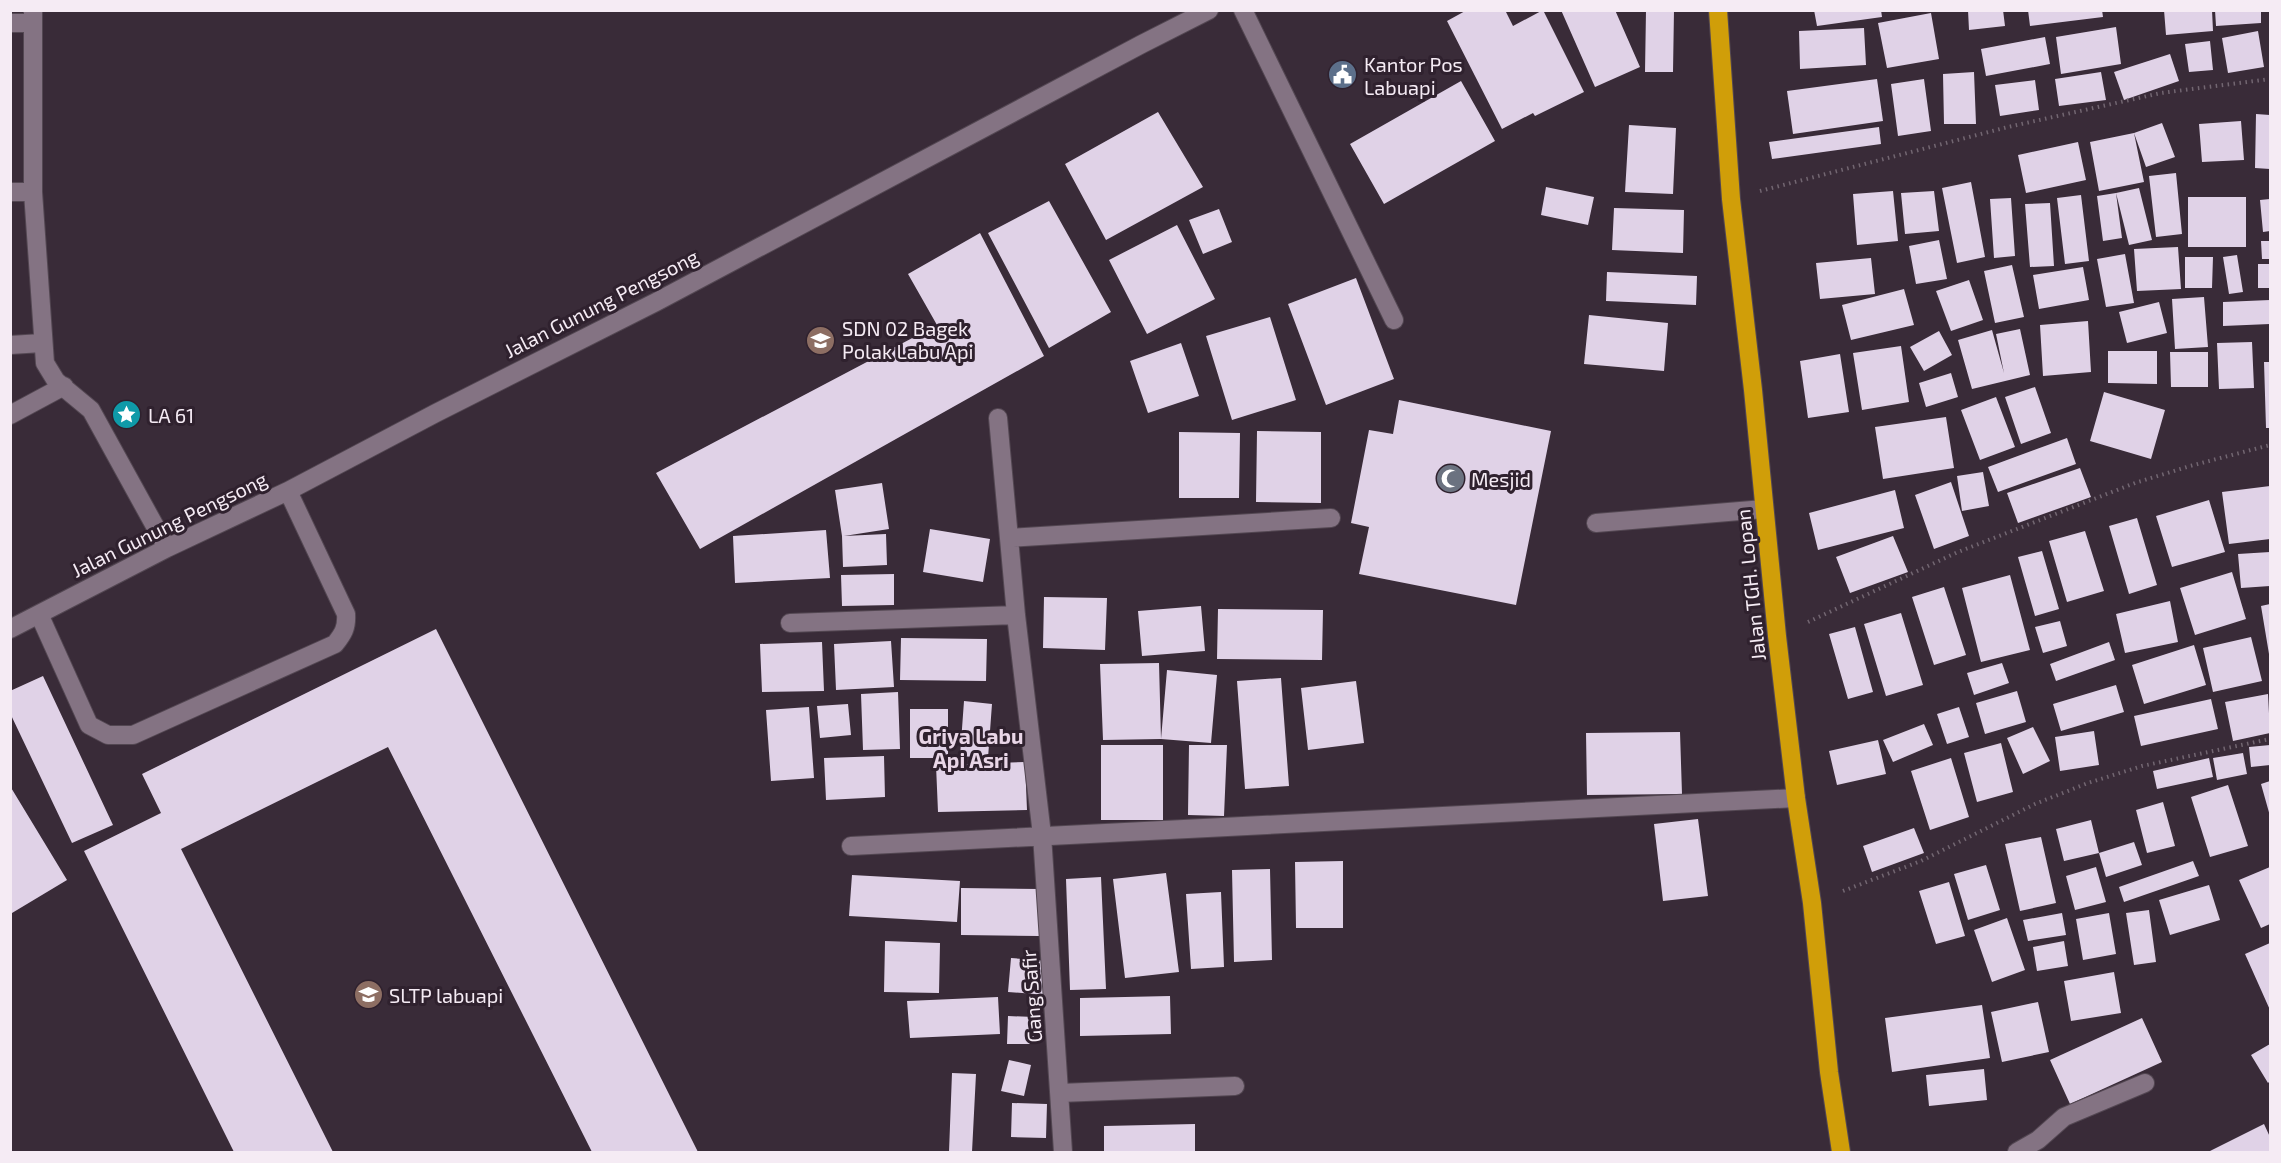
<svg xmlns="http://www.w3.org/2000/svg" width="2281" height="1163" viewBox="0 0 2281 1163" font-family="'Exo 2',sans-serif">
  <rect width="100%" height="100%" fill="#392b38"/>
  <!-- building -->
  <path fill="#e0d2e7" d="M1467 10H1505L1513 26 1543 10 1584 92 1535 116 1533 113 1502 129 1447 21Z
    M1561 10H1615L1640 67 1595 87Z
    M1646 10H1674L1673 72H1645Z
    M1814 10H1881L1882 17 1817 26Z
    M1968 10H2003L2005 26 1969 30Z
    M2028 10H2102L2103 17 2030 26Z
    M2164 10H2212L2213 31 2166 35Z
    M2215 10H2261V23L2216 26Z
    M1931 13 1939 59 1887 68 1878 23Z
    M2116 27 2121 64 2061 74 2056 37Z
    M1864 28 1866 65 1800 69 1799 31Z
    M2258 31 2264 67 2228 73 2222 38Z
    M2045 37 2050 64 1986 76 1981 49Z
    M2210 41 2213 70 2189 72 2185 44Z
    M2170 54 2179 81 2124 100 2114 72Z
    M1974 72 1976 124H1944L1943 74Z
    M2101 72 2106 100 2059 106 2055 79Z
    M1877 79 1883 121 1793 134 1787 91Z
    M1924 79 1931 131 1898 136 1891 84Z
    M2035 80 2039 110 2000 116 1995 85Z
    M1461 81 1495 141 1384 204 1350 144Z
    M1158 112 1203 187 1106 240 1065 164Z
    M2256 114 2270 115V169L2255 168Z
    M2241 121 2244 160 2202 162 2199 124Z
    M2162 123 2175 157 2146 167 2134 133Z
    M1629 125 1676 128 1673 194 1625 192Z
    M1879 127 1881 144 1772 159 1769 142Z
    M2134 133 2144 182 2099 191 2090 142Z
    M2078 142 2086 180 2026 193 2018 155Z
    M2176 173 2182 234 2156 237 2149 176Z
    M1971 182 1985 257 1957 263 1942 188Z
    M1546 187 1594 197 1588 225 1541 215Z
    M2139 188 2152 240 2129 245 2116 193Z
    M1893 191 1898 241 1857 245 1853 194Z
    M1934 191 1939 231 1905 234 1901 193Z
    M2116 193 2122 238 2103 241 2097 196Z
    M2081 195 2089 261 2065 264 2057 198Z
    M2188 197H2246V247H2188Z
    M2011 198 2015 256 1994 258 1990 199Z
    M2270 199V231L2263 232 2260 200Z
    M1049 201 1111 312 1049 348 988 233Z
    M2050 203 2054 266 2030 267 2025 204Z
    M1614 208 1684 210 1683 253 1612 250Z
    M1219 209 1232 242 1203 254 1189 220Z
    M1177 225 1215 299 1147 334 1109 260Z
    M980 233 1044 356 700 549 656 473 937 325 908 274Z
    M1939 240 1947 279 1916 284 1909 246Z
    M2261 241H2270V259H2262Z
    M2178 247 2181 289 2137 291 2134 249Z
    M2125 254 2134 303 2106 307 2097 259Z
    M2237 255 2243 292 2229 294 2223 257Z
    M2185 257H2213L2212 288H2185Z
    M1871 258 1875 294 1820 299 1816 263Z
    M2258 264H2270V288H2258Z
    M2012 265 2024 317 1995 323 1984 271Z
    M2083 267 2089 300 2039 309 2033 275Z
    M1607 272 1697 276 1696 305 1606 301Z
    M1356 278 1394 379 1326 405 1288 304Z
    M1969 280 1983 320 1951 331 1936 291Z
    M1904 289 1914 325 1851 340 1842 305Z
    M2204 297 2208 347 2175 349 2172 299Z
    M2270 300V324L2223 326V302Z
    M2159 302 2167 333 2127 343 2119 312Z
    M1589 315 1668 323 1664 371 1584 364Z
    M1270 317 1296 400 1232 420 1206 336Z
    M2088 321 2091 372 2043 376 2040 325Z
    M2020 329 2030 375 1972 389 1958 340 1992 330 2004 373 1996 334Z
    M1939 331 1952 355 1924 371 1910 347Z
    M2252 342 2254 388 2219 389 2217 343Z
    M1181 343 1199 396 1148 413 1130 361Z
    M1901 346 1909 402 1862 410 1853 353Z
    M2108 351H2157V384L2108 383Z
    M2170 352H2208V387H2171Z
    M1840 354 1849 412 1808 418 1800 361Z
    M2264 362H2270V428H2266Z
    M1951 373 1958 397 1926 407 1919 383Z
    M2035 387 2051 433 2021 444 2005 397Z
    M2104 392 2165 410 2151 459 2090 441Z
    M1996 397 2015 447 1980 460 1961 410Z
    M1399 400 1551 431 1516 605 1359 574 1369 527 1351 523 1369 430 1393 434Z
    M1946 417 1954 468 1883 479 1875 427Z
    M1257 431 1321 432V503L1256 502Z
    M1179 432 1240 433 1239 498H1179Z
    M2067 438 2076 464 1998 492 1988 467Z
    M2080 468 2091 497 2018 523 2007 493Z
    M1983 472 1989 506 1962 511 1957 476Z
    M1951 482 1969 536 1934 549 1915 495Z
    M882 483 889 529 844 536 886 534 887 565 843 567 842 536 835 490Z
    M2270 486V539L2229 544 2222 492Z
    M1895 490 1904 528 1818 550 1809 513Z
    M2209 500 2225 552 2172 567 2156 516Z
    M2137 518 2157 585 2129 594 2109 526Z
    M930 529 990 539 983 582 923 572Z
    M826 530 830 578 735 583 733 536Z
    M2085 531 2104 591 2067 602 2049 541Z
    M1893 536 1908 572 1850 593 1836 557Z
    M2042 551 2059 609 2035 616 2018 557Z
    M2270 552V586L2241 588 2238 554Z
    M2232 572 2246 619 2195 635 2180 588Z
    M894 574V605L842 606 841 575Z
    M2010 575 2030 650 1981 662 1962 588Z
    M1944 587 1966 655 1934 665 1912 597Z
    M1044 597 1107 598 1105 650 1043 648Z
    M2170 601 2178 642 2125 653 2116 614Z
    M2270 604V654H2269L2261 606Z
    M1201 606 1205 651 1142 656 1138 611Z
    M1218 609 1323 610 1322 660 1217 659Z
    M1901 613 1923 685 1886 696 1864 624Z
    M2060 621 2067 646 2043 653 2035 627Z
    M1855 627 1873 692 1848 699 1829 634Z
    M436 629 698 1152H592L388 747 181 849 333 1152H234L84 851 161 813 142 774Z
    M2251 637 2262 681 2213 692 2203 648Z
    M901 638 987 639 986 681 900 680Z
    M891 641 894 687 836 690 834 644Z
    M822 642 824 691 762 692 760 644Z
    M2109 642 2115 660 2056 681 2050 664Z
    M2194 645 2206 685 2144 704 2132 665Z
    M1159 663 1161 739 1103 740 1100 664Z
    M2002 663 2009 683 1974 695 1967 673Z
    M1167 670 1217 675 1211 743 1161 739Z
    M43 676 113 825 72 843 10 713V691Z
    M1281 678 1289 786 1245 789 1237 681Z
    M1356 681 1364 743 1308 750 1301 688Z
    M2116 685 2124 712 2061 731 2053 704Z
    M2017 691 2026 722 1985 734 1976 703Z
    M898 692 900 749 863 750 861 694Z
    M2268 694 2270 733 2233 741 2225 702Z
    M2211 699 2218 729 2141 746 2134 716Z
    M964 701 992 704 988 758 960 756Z
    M848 704 851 735 820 738 817 706Z
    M809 707 814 778 771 781 766 710Z
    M1959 707 1969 737 1947 744 1937 714Z
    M910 709H948V758H910Z
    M1924 724 1933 745 1893 762 1883 740Z
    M2033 727 2050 761 2023 774 2007 738Z
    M2094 731 2099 765 2060 771 2055 737Z
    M1680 732 1682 794 1587 795 1586 733Z
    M1878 740 1886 774 1837 785 1829 751Z
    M2001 743 2013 792 1977 802 1964 753Z
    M1101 745H1163V820H1101Z
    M1189 745H1227L1224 816 1188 815Z
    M2270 745V765L2251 767 2249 747Z
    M2243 753 2247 774 2217 780 2213 758Z
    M884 756 885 797 826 800 824 758Z
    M1951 758 1969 817 1930 830 1911 771Z
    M2209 758 2213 777 2157 789 2153 771Z
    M1025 762 1027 810 938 812 936 765Z
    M2270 781V816L2261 784Z
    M2228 785 2248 846 2210 857 2191 797Z
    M10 786 67 880 12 913 10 910Z
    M2163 802 2175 846 2147 853 2136 810Z
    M1698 819 1708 896 1663 901 1654 824Z
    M2091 820 2099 853 2064 861 2056 829Z
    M1914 828 1924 853 1872 872 1863 846Z
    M2041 837 2056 903 2020 911 2005 844Z
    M2134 842 2142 865 2106 877 2099 853Z
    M1343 861V928H1296L1295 862Z
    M2193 861 2199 876 2124 902 2119 887Z
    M1986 865 2000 910 1968 920 1954 874Z
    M2096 867 2106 902 2075 910 2066 876Z
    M2270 867V924L2261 928 2239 880Z
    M1270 869 1272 960 1234 962 1232 870Z
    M1166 873 1179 972 1125 978 1113 879Z
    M852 875 960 881 957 922 849 916Z
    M1101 877 1106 989 1070 990 1066 879Z
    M1949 882 1965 936 1936 944 1919 891Z
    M2209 885 2220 920 2170 935 2159 900Z
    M961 888 1039 889V936L961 935Z
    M1221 892 1224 967 1191 969 1186 894Z
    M2149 910 2156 962 2134 965 2126 913Z
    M2062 913 2066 935 2028 941 2023 920Z
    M2109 913 2116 954 2083 960 2076 919Z
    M2007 918 2025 970 1992 982 1974 930Z
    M885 941 940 943 939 993 884 992Z
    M2064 941 2068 966 2037 971 2033 947Z
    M2270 943V1010L2245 954Z
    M1011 958 1049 961 1047 995 1008 992Z
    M2114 972 2121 1013 2071 1021 2064 981Z
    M1170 996 1171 1034 1080 1036V998Z
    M998 997 1000 1034 910 1038 907 1001Z
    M2038 1002 2049 1052 2002 1062 1991 1012Z
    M1982 1005 1990 1058 1892 1072 1885 1018Z
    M1008 1016 1034 1017V1044H1007Z
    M2142 1018 2162 1062 2070 1104 2050 1060Z
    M2270 1044V1081L2268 1083 2251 1055Z
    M1009 1060 1031 1065 1024 1096 1001 1091Z
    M1984 1069 1987 1100 1929 1106 1926 1075Z
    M952 1073 976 1074 972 1152H949Z
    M1012 1103 1047 1104 1046 1138 1011 1137Z
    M1195 1124V1152H1104V1126Z
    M2264 1124 2270 1137V1152H2208Z"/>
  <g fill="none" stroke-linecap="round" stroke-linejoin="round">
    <defs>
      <path id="minor" d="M33 10V192L45 363 56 381 91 410 167 548
        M1243 10 1394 320
        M10 23H33
        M10 192H33
        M10 345 42 343
        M10 415 64 386
        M998 418 1016 615 1042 835 1063 1152
        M1596 523 1764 509
        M1009 538 1331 518
        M39 614 89 725 108 735H133L335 644C343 634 347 628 346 614L288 491
        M790 623 1016 615
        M10 629 167 548 288 491 436 413 656 302 1142 44 1209 10
        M851 846 1796 798
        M1060 1093 1235 1086
        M2017 1152 2038 1140 2064 1117 2145 1083"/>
      <path id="highway" d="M1718 10 1731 199 1753 390 1777 636 1796 798 1812 903 1829 1072 1841 1152"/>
    </defs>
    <!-- minor casing -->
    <use href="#minor" stroke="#534752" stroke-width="20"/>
    <!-- highway casing -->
    <use href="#highway" stroke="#534752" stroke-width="20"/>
    <!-- path -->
    <path stroke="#726671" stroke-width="4" stroke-dasharray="1.5 4.5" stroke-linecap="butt" d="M1760 191 2008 127 2161 93 2270 79
      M1808 622 1958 552 2135 483 2190 466 2270 445
      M1843 891 1921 861 2035 804 2088 783 2142 766 2270 739"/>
    <!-- minor -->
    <use href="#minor" stroke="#847383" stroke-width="18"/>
    <!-- highway -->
    <use href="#highway" stroke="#d09e09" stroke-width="18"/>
  </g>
  <!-- icons -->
  <defs>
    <symbol id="civic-disc" viewBox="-11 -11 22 22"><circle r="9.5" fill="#5c6f8a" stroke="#2f212e"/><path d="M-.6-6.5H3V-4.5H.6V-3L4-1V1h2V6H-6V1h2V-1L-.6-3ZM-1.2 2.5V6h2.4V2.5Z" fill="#fff"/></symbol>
    <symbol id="school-disc" viewBox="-11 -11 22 22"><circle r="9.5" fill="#8d6e63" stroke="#2f212e"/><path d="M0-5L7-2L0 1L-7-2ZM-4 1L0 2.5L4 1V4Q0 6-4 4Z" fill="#fff"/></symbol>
    <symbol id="sight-disc" viewBox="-11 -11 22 22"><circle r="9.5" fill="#0f9aa8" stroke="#2f212e"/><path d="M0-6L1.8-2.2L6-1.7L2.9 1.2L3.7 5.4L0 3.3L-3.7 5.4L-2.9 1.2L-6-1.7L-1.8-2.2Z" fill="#fff"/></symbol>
    <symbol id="mosque-disc" viewBox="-11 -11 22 22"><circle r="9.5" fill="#6b7280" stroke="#2f212e"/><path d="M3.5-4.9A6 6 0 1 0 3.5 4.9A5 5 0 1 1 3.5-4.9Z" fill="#fff"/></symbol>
  </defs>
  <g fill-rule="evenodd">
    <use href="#civic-disc" x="1326" y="58" width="33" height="33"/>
    <use href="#school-disc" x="804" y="324" width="33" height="33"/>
    <use href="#sight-disc" x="110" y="398" width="33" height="33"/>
    <use href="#mosque-disc" x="1434" y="462" width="33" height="33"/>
    <use href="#school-disc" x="352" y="978" width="33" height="33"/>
  </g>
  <g text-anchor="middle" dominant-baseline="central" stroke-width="6" stroke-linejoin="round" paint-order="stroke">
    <!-- poi labels -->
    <g font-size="20" fill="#f5ebf4" stroke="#2f212e" text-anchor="start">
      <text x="1364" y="64">Kantor Pos<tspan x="1364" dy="23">Labuapi</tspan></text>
      <text x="842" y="328">SDN 02 Bagek<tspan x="842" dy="23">Polak Labu Api</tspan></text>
      <text x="148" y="415">LA 61</text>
      <text x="1471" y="479">Mesjid</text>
      <text x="389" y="995">SLTP labuapi</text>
    </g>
    <!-- street labels -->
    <g font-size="20" fill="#f5ebf4" stroke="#2f212e">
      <text transform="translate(601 303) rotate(-27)">Jalan Gunung Pengsong</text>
      <text transform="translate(169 524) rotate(-26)">Jalan Gunung Pengsong</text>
      <text transform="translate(1750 585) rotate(-96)">Jalan TGH. Lopan</text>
      <text transform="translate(1031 996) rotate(-94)">Gang Safir</text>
    </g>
    <!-- neighbourhood labels -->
    <g font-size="21" font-weight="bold" fill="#e9d6e7" stroke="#2f212e">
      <text x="971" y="735">Griya Labu<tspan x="971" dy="24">Api Asri</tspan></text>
    </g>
  </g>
  <!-- border -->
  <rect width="2281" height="1163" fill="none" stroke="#f5ebf4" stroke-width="24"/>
</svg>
